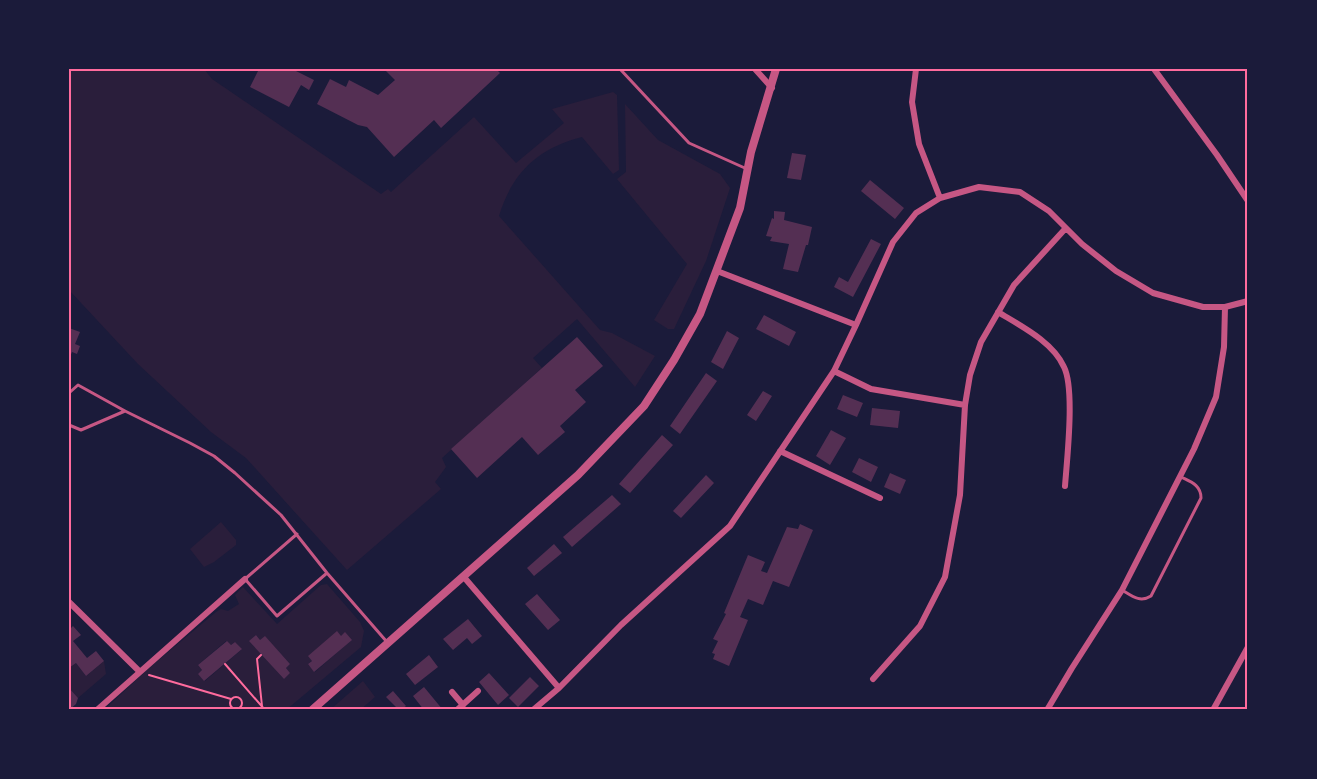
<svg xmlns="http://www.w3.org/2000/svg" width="1317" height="779" viewBox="0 0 1317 779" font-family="'Fira Sans Condensed',sans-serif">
  <rect width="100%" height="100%" fill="#1b1b3a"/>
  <!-- green -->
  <path fill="#2a1e3b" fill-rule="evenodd" d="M69 69H204L212 79 381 194 388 189 391 192 474 117 516 163 564 123 552 109 613 92 617 95 619 170 613 174 582 137C538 148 512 173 499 216L600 330 612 333 655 356 635 387 577 319 533 358 542 368 442 458 446 467 435 482 441 489 347 570 246 458 211 432 138 364 69 290Z
    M625 104 658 140 720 174 730 188 706 261 674 329H668L654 320 687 264 617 179 626 172Z
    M221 522 236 540V545L214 562 204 567 190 549Z
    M327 584 360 622 364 631 361 647 286 710H104L149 668 216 612 221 609 228 611 239 604 235 595 243 587 277 624 321 585ZM345 633 351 640 315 672 308 664ZM256 635 260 640 265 637 290 664 286 668 290 673 284 679 250 641ZM226 641 231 645 235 642 241 650 205 681 198 674 202 670 198 665Z
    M104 661 106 674 78 698 69 689V668L76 663 86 676Z
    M363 681 375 697 360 710H330Z"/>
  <!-- building -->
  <path fill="#542f53" d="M259 69H292L314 80 309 90 301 85 289 107 250 87Z
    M384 69H496L500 73 441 128 434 120 394 157 367 127 358 125 317 104 330 79 346 87 349 80 378 95 395 80Z
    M792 153 806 155 801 180 787 178Z
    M870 180 904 208 895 219 861 191Z
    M774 211 785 212 784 220 812 227 808 245H806L798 272 783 269 789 244 770 241 772 237 766 236 772 218 774 219Z
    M871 239 881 244 853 297 834 287 839 277 848 282Z
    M764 315 796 332 789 346 756 329Z
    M69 328 80 332 75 344 80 346 77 354 72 352 69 359Z
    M727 331 739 338 723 369 711 362Z
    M577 337 603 366 575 390 586 402 560 426 565 432 538 455 522 437 477 478 451 449Z
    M706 373 717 381 680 434 670 426Z
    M763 391 772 396 756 421 747 415Z
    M843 395 863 403 857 417 837 409Z
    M872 408 900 411 898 428 870 425Z
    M831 430 846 438 830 465 816 456Z
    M662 435 673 445 630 493 619 484Z
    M859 458 878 467 871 482 852 472Z
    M890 473 906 480 900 494 884 487Z
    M706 475 714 483 681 518 673 511Z
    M612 495 621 504 572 547 563 537Z
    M800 524 813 530 789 587 773 581 763 605 748 599 740 617 748 620 729 666 713 659 715 654 712 653 718 641 713 639 726 614 724 613 748 555 765 562 761 571 767 573 787 527 798 529Z
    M554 544 562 553 534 576 527 568Z
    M537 594 560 620 548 630 525 604Z
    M468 619 482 636 472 644 467 638 453 650 443 639Z
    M73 626 81 635 73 641 87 658 96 651 104 661 86 676 76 663 69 668V630Z
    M337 631 341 636 345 632 352 640 314 672 308 664 312 661 308 656Z
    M256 635 260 640 265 636 290 664 286 668 290 673 284 679 249 641Z
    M227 641 231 645 235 642 242 649 204 681 198 674 202 670 198 665Z
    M429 655 438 667 415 685 406 674Z
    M489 673 509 695 498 705 479 682Z
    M530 677 539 686 518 707 509 698Z
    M424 687 443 710H424L413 696Z
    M69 688 78 698 76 704 69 710Z
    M393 691 406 706 401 710H399L386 697Z"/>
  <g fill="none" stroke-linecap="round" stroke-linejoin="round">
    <!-- path -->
    <path stroke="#ff6b9d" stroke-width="2" d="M261 655 257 659 262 706
      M225 664 265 710
      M149 675 231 699
      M230 703a6 6 0 1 1 12 0a6 6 0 1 1-12 0Z"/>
    <!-- service -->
    <path stroke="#c65784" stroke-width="3" d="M620 69 689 143 747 169
      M69 393 78 385 125 411 190 443 214 456 235 473 281 515 327 573 387 642
      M69 425 81 430 125 411
      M297 534 245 579 277 616 327 573
      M1122 590C1132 596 1140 603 1151 596L1201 498C1201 485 1191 482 1181 477"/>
    <!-- minor -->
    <path stroke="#c65784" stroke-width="6" d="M755 69 772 88
      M916 69 912 102 919 144 940 198
      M1154 69 1217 155 1248 201
      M717 271 856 325
      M998 312C1021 326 1053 342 1064 367 1075 389 1067 459 1065 486
      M834 371 871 389 965 405
      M780 451 880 498
      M463 576 559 688
      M69 602 140 672 97 710
      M140 672 245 579
      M873 679 920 626 945 577 960 495 965 405 970 375 981 342 1014 285 1065 229
      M452 692 463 705
      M457 710 478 691
      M533 710 559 688 621 625 730 526 834 371 856 325 893 242 916 213 940 198 979 187 1020 192 1049 211 1082 244 1116 271 1153 293 1203 307H1225L1248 301
      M1047 710 1072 668 1122 590 1194 449 1216 397 1224 347 1225 307
      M1213 710 1248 647"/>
    <!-- tertiary -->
    <path stroke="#c65784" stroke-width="8" d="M312 710 578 475 644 406 674 360 700 314 740 208 751 152 776 69"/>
  </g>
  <!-- border -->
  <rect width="1317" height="779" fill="none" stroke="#1b1b3a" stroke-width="141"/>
  <rect x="70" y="70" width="1176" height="638" fill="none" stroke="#ff6b9d" stroke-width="2"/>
</svg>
